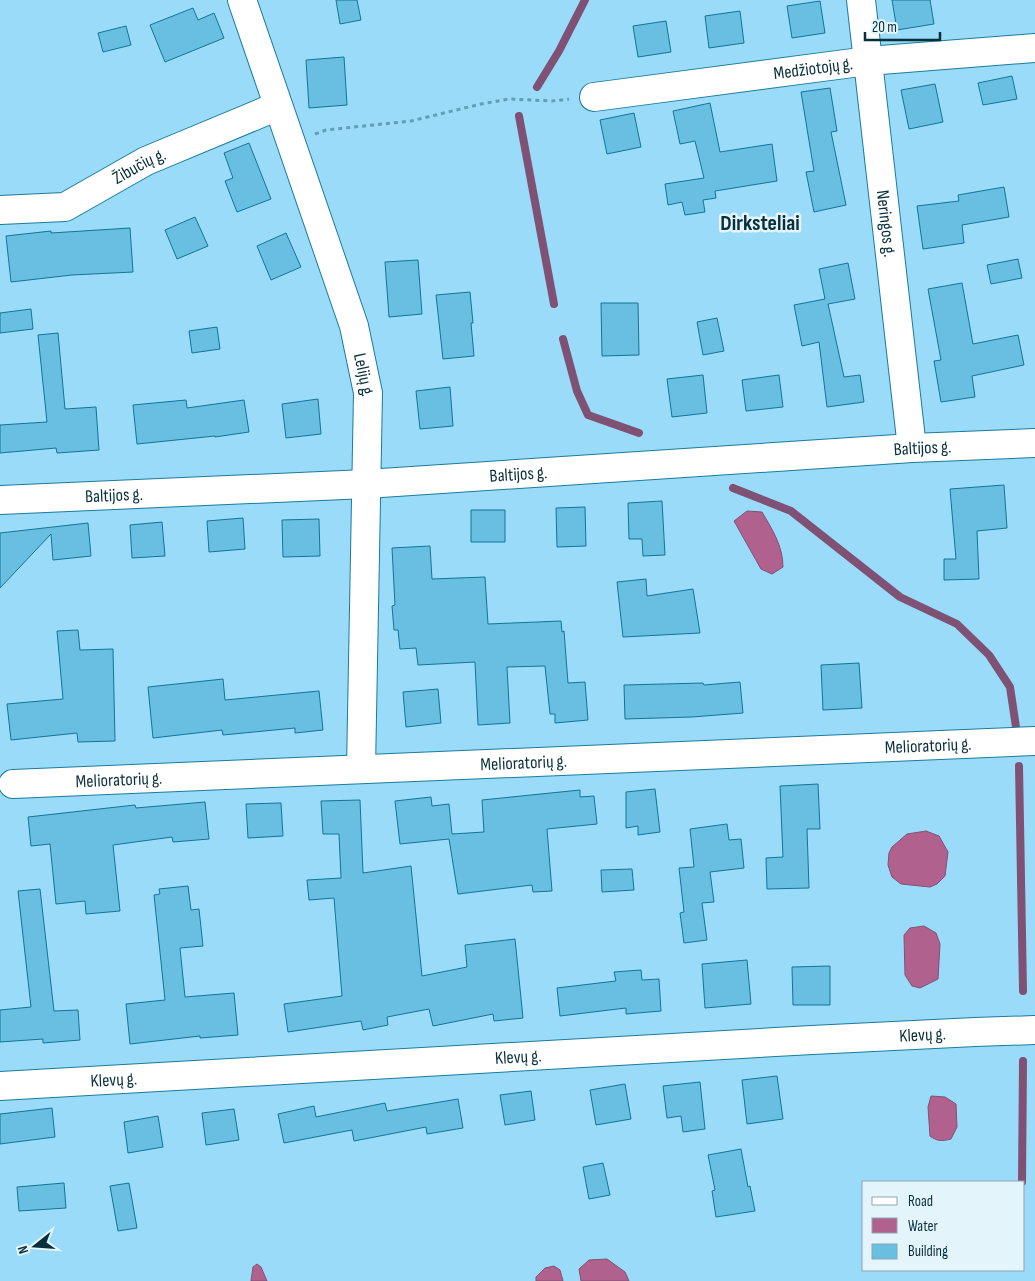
<svg xmlns="http://www.w3.org/2000/svg" width="1035" height="1281" viewBox="0 0 1035 1281" font-family="'Sofia Sans Condensed',sans-serif">
  <rect width="100%" height="100%" fill="#99dbf8"/>
  <!-- water -->
  <path fill="#b1618d" stroke="#7f5275" d="M747 511 762 512C772 529 783 546 783 567L772 574 761 569 734 521Z
    M926 831 939 836 948 852 945 876 937 884 930 887 901 884 892 877 888 865 889 853 892 847 907 834Z
    M924 926 936 933 940 944 938 979 920 988 912 986 905 975 904 935 910 928Z
    M931 1096 945 1097 956 1104 957 1127 951 1139C942 1141 938 1142 930 1136L928 1107Z
    M607 1259 625 1272 629 1281H581L579 1269 589 1260Z
    M257 1264 261 1267 267 1281H251L253 1267Z
    M554 1266 560 1270 563 1281H536V1277L545 1268Z"/>
  <g fill="none" stroke-linecap="round" stroke-linejoin="round">
    <!-- stream -->
    <path stroke="#7f5275" stroke-width="8" d="M537 87 559 51 585 0
      M519 116 554 304
      M563 339 577 391 588 415 639 433
      M733 488 791 511 900 597 957 624 989 655 1010 687 1016 727
      M1019 766 1023 991
      M1022 1182 1023 1061"/>
  </g>
  <!-- building -->
  <path fill="#69bfe2" stroke="#127596" d="M336 0H357L361 20 340 24Z
    M892 0H930L934 24 897 30Z
    M820 1 825 33 792 38 787 6Z
    M193 8 198 20 214 13 224 38 165 62 150 25Z
    M740 11 744 43 709 48 705 16Z
    M666 21 671 52 638 57 633 26Z
    M126 26 131 45 103 52 98 33Z
    M344 57 347 105 309 108 306 60Z
    M1012 76 1017 99 983 105 978 83Z
    M935 84 943 122 909 129 901 90Z
    M830 88 837 131 831 132 846 205 814 212 806 172 814 171 801 92Z
    M710 103 720 152 772 144 777 181 715 191 716 198 703 200 705 212 685 215 682 202 668 205 665 184 704 178 695 141 680 144 673 111Z
    M634 113 641 147 607 154 600 120Z
    M249 143 271 199 237 212 225 181 233 178 224 153Z
    M1004 187 1009 217 962 225 964 243 923 249 917 206 959 201 958 195Z
    M195 217 208 246 177 259 165 230Z
    M130 228 133 272 72 275 11 282 6 236 51 231V233Z
    M286 233 301 267 271 280 257 246Z
    M1018 259 1022 278 991 284 987 265Z
    M418 260 422 314 389 317 385 262Z
    M848 263 855 299 828 304 844 377 860 375 864 402 827 407 819 342 802 346 794 305 825 299 819 269Z
    M962 283 973 344 1018 335 1024 365 972 376 975 397 941 402 934 361 941 360 928 289Z
    M470 292 473 323H471L474 356 443 359 436 295Z
    M601 303H638L639 355 602 356Z
    M31 309 33 329 0 333V313Z
    M717 318 724 351 703 355 697 322Z
    M217 327 220 349 192 353 189 331Z
    M58 333 65 409 96 407 99 450 57 453 56 448 0 453V425L47 422 38 335Z
    M703 375 707 413 672 417 667 379Z
    M779 375 783 407 746 411 742 380Z
    M450 387 453 426 420 429 416 391Z
    M318 399 321 434 286 438 282 404Z
    M186 400 187 408 244 400 249 432 215 437V436L137 444 133 405Z
    M1004 485 1007 528 977 531 979 579 944 580V559H956L950 489Z
    M662 501 665 555 643 556 642 539H629L628 503Z
    M585 507 586 546 557 547 556 508Z
    M471 510H505V542H471Z
    M243 518 245 549 209 552 207 521Z
    M319 519 320 556 283 557 282 520Z
    M162 522 165 556 132 558 130 525Z
    M88 523 91 556 53 560 51 534 0 588V533Z
    M430 546 432 579 485 577 488 624 561 621 562 632 564 631 568 683 585 682 588 720 555 723V714H550L545 666 507 667 510 723 478 725 475 662 418 665 416 648 400 649 398 630H394L392 606 395 605 392 548Z
    M646 579 647 596 693 589 700 633 623 637 617 582Z
    M78 630 80 650 113 649 115 741 78 742 77 733 11 740 7 704 63 699 57 631Z
    M859 663 862 708 823 710 821 665Z
    M223 679 225 700 319 691 323 730 295 733V728L223 735 222 730 153 738 148 687Z
    M740 682 743 713 692 717 625 719 624 685 703 683 704 685Z
    M438 689 441 723 406 727 403 692Z
    M818 784 820 829H807L809 888 767 889 766 858 783 857 780 786Z
    M655 789 660 832 638 835V826L626 828V792Z
    M580 790V797L594 796 597 824 547 829 552 891 533 892 532 885 458 894 449 839 400 844 395 801 431 797 432 806 449 804 452 834 484 832 482 800Z
    M360 800 363 873 411 866 422 976 467 967 465 945 515 939 523 1018 494 1021 493 1014 433 1026 429 1009 387 1017 388 1025 363 1030 361 1021 288 1032 284 1004 342 996 334 898 309 900 307 880 341 878 339 834H323L321 801Z
    M205 802 209 839 173 842 172 837 113 845 120 911 86 914 85 901 56 904 50 844 31 846 28 817 135 805 136 808Z
    M281 803 283 836 248 838 246 804Z
    M727 824 729 840 741 839 744 868 710 872 714 902 702 903 707 940 684 943 680 913 684 912 679 868 694 867 690 829Z
    M632 869 634 890 602 892 601 870Z
    M188 886 191 910 199 909 203 946 180 948 185 997 234 993 238 1035 200 1038V1036L130 1044 126 1004 165 1000 154 895 160 894 159 889Z
    M40 889 54 1011 78 1010 80 1040 43 1043V1039L0 1042V1010L31 1007 18 891Z
    M747 960 751 1004 705 1008 702 964Z
    M830 966V1005H793L792 967Z
    M641 970 642 980 659 979 661 1011 626 1014V1008L560 1016 557 988 616 981 614 972Z
    M777 1076 783 1119 747 1124 742 1080Z
    M700 1082 705 1129 683 1132 681 1116 667 1118 663 1086Z
    M625 1084 631 1119 596 1125 590 1090Z
    M531 1091 535 1120 505 1125 500 1095Z
    M458 1099 463 1128 427 1134 426 1127 354 1141 352 1130 284 1143 278 1114 314 1106 316 1117 385 1103 387 1111Z
    M52 1108 55 1137 0 1144V1114Z
    M234 1109 239 1140 206 1145 202 1113Z
    M158 1116 163 1147 128 1153 124 1122Z
    M741 1149 748 1187 750 1186 755 1211 716 1217 712 1191 715 1190 708 1155Z
    M603 1163 610 1195 589 1199 583 1167Z
    M64 1183 66 1208 19 1211 17 1187Z
    M129 1183 137 1228 118 1231 110 1186Z"/>
  <g fill="none" stroke-linecap="round" stroke-linejoin="round">
    <defs>
      <g id="street">
        <path id="s1" d="M242 0 354 326 368 393 361 769"/>
        <path id="s2" d="M861 0 912 448"/>
        <path id="s3" d="M594 97 868 61 1035 48"/>
        <path id="s4" d="M0 210 65 207 146 161 278 106"/>
        <path id="s5" d="M0 500 366 484 912 448 1035 443"/>
        <path id="s6" d="M13 784 1035 741"/>
        <path id="s7" d="M0 1086 812 1040 975 1032 1035 1030"/>
      </g>
    </defs>
    <!-- street casing -->
    <use href="#street" stroke="#1c7b9c" stroke-width="30"/>
    <!-- path -->
    <path stroke="#659db4" stroke-width="3" stroke-dasharray="4 4" stroke-linecap="butt" d="M315 134 326 130 411 121 481 104 509 99 552 101 569 99"/>
    <!-- street -->
    <use href="#street" stroke="#fff" stroke-width="28"/>
  </g>
  <g text-anchor="middle" dominant-baseline="central" stroke-width="5" stroke-linejoin="round" paint-order="stroke">
    <!-- street labels -->
    <g font-size="18" fill="#092f3d" stroke="#e4f4fb">
      <text stroke="none"><textPath href="#s3" startOffset="221">Medžiotojų g.</textPath></text>
      <text stroke="none"><textPath href="#s4" startOffset="150">Žibučių g.</textPath></text>
      <text stroke="none"><textPath href="#s2" startOffset="225">Neringos g.</textPath></text>
      <text stroke="none"><textPath href="#s1" startOffset="395">Lelijų g.</textPath></text>
      <text stroke="none"><textPath href="#s5" startOffset="924">Baltijos g.</textPath></text>
      <text stroke="none"><textPath href="#s5" startOffset="519">Baltijos g.</textPath></text>
      <text stroke="none"><textPath href="#s5" startOffset="114">Baltijos g.</textPath></text>
      <text stroke="none"><textPath href="#s6" startOffset="916">Melioratorių g.</textPath></text>
      <text stroke="none"><textPath href="#s6" startOffset="511">Melioratorių g.</textPath></text>
      <text stroke="none"><textPath href="#s6" startOffset="106">Melioratorių g.</textPath></text>
      <text stroke="none"><textPath href="#s7" startOffset="924">Klevų g.</textPath></text>
      <text stroke="none"><textPath href="#s7" startOffset="519">Klevų g.</textPath></text>
      <text stroke="none"><textPath href="#s7" startOffset="114">Klevų g.</textPath></text>
    </g>
    <!-- district labels -->
    <g font-size="22" font-weight="bold" fill="#092f3d" stroke="#e4f4fb">
      <text x="760" y="223">Dirksteliai</text>
    </g>
  </g>
  <!-- legend -->
  <rect x="862" y="1181" width="162" height="90" fill="#e4f4fb" stroke="#8ca5af"/>
  <rect x="872" y="1197" width="25" height="8" fill="#ffffff" stroke="#8ca5af"/>
  <text x="908" y="1206" font-size="15" fill="#092f3d">Road</text>
  <rect x="872" y="1218" width="25" height="15" fill="#b1618d" stroke="#8ca5af"/>
  <text x="908" y="1231" font-size="15" fill="#092f3d">Water</text>
  <rect x="872" y="1244" width="25" height="15" fill="#69bfe2" stroke="#8ca5af"/>
  <text x="908" y="1256" font-size="15" fill="#092f3d">Building</text>
  <!-- north arrow -->
  <g transform="translate(35 1246) rotate(253)" stroke="#e4f4fb" stroke-width="4" paint-order="stroke">
  <path d="M0-4L9 19L0 12L-9 19Z" fill="#092f3d"/>
  <text y="-8" font-size="14" font-weight="bold" text-anchor="middle" fill="#092f3d">N</text>
  </g>
  <!-- scale -->
  <path d="M865 32v8h75v-8" fill="none" stroke="#092f3d" stroke-width="2.5"/>
  <text x="872" y="32" font-size="15" fill="#092f3d" stroke="#e4f4fb" stroke-width="4" paint-order="stroke">20 m</text>
</svg>
